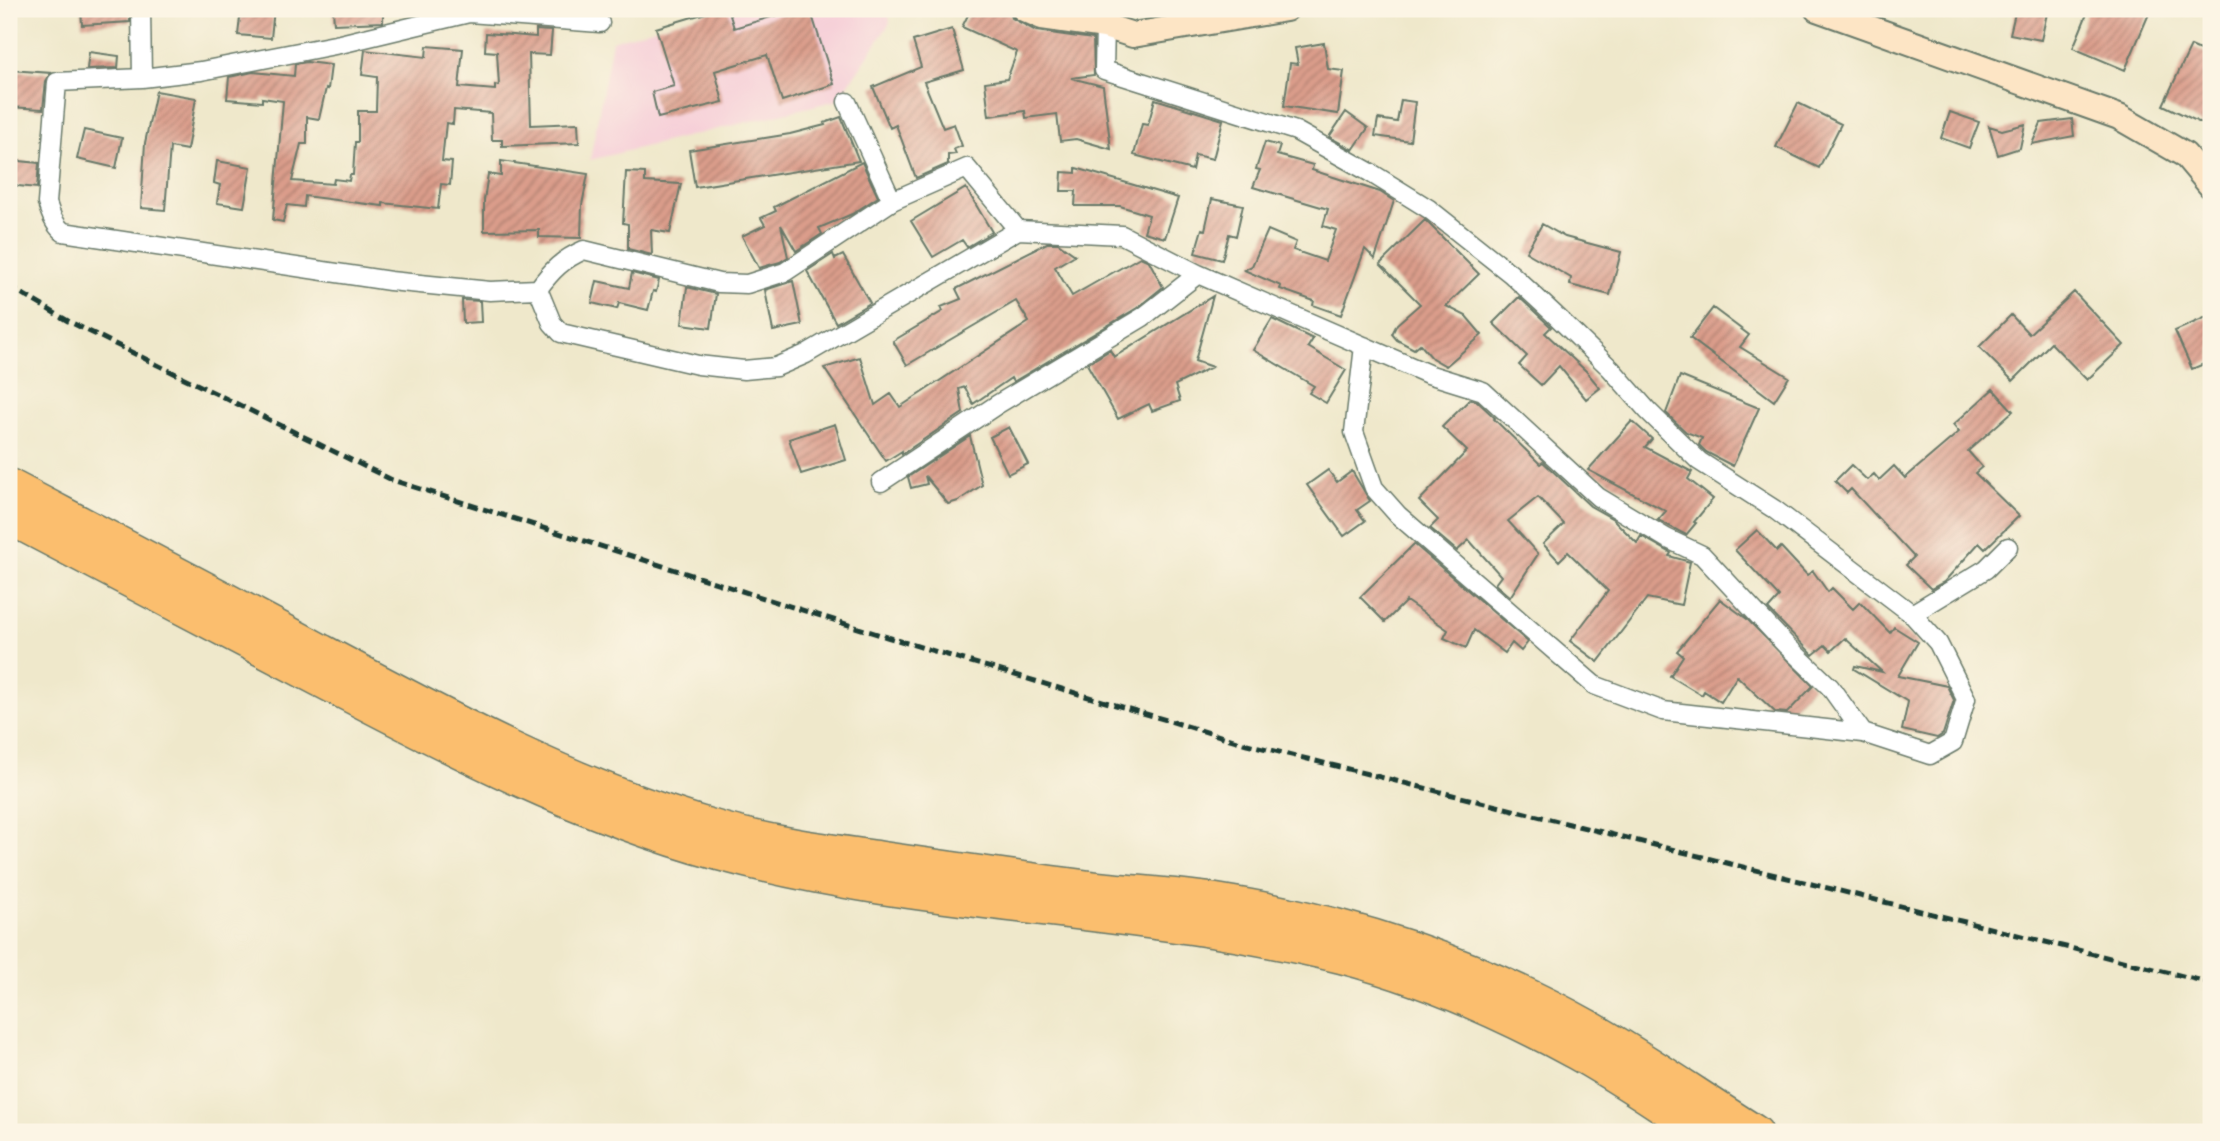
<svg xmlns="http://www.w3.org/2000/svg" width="2220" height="1141" viewBox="0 0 2220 1141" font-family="Kalam,sans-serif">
  <defs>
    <pattern id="building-hatch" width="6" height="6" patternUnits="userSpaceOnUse" patternTransform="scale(1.75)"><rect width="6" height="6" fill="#db9d8b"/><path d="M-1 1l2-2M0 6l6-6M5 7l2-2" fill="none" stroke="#b18172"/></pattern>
  </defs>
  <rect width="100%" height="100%" fill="#fcf5e5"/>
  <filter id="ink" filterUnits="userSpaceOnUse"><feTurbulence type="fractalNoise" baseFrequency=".0143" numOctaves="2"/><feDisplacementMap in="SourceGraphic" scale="14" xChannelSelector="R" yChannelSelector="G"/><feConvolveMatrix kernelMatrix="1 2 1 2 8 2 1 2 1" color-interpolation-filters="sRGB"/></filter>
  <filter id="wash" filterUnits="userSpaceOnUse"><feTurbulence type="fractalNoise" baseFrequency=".00686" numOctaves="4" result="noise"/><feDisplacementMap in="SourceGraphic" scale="28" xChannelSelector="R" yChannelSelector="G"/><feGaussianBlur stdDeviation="1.57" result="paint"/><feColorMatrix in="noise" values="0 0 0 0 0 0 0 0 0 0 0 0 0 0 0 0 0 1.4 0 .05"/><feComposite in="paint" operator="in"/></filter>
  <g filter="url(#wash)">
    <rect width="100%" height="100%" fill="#efe8cb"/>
    <!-- built -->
    <path fill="#f6cfd8" d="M718 9H829L831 12 848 9H888L890 23 838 100 590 160 612 41Z"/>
    <g id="blocks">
      <!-- building -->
      <path fill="url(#building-hatch)" d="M81 9H130V22L82 25Z
        M241 9H274L271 38 238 35Z
        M333 9H383V22L334 24Z
        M719 9H728L734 28 798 9H810L834 84 782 101 767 55 715 71 723 102 658 118 652 92 674 86 656 28Z
        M971 9H1009L1012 18 1036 31 1093 39 1094 75 1071 78 1103 86 1111 149 1076 139 1060 141 1057 114 1026 118 1025 111 989 116 985 82 1007 79 1017 52 962 27Z
        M2016 9H2048L2041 40 2010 34Z
        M2089 9H2151L2125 70 2073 48Z
        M952 29 964 70 924 82 943 128 954 124 962 146 954 149 956 154 948 155V164L916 178 896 125 890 128 873 87 921 67 913 41Z
        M536 30 552 31 550 55 529 54 531 125 578 123 579 143 502 146V140H492L491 113 454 110 453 124 446 123 442 161 452 162 450 185 441 184 438 209 383 203V206L305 196 304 207 287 205 283 222 273 220 283 101 262 98V102L227 99 229 77 253 72 294 76 295 64 307 62 331 65 328 89 326 88 319 119 307 117V144H301L292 181 333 184 334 179 349 181 350 175H353L355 142H358V111H376L377 77 362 75 365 50 426 57 427 46 463 49 459 87 495 90V85L499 86 497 52 485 51 486 33 536 37Z
        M1324 43 1328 69 1344 71 1338 114 1284 106 1290 63 1298 64 1295 48Z
        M2191 46 2211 55V128L2163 105Z
        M89 52 119 56 118 68 87 69Z
        M10 70 51 73 46 81 43 109 9 107Z
        M156 91 196 98 187 150 170 147 165 210 141 208 145 143Z
        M1155 99 1223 120 1213 159 1195 155 1192 170 1134 155 1142 124 1148 125Z
        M1401 100 1415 102 1410 141 1375 136 1378 119 1397 122Z
        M1798 103 1841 124 1819 168 1776 147Z
        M1346 112 1368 128 1353 150 1329 137Z
        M1950 112 1979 122 1969 148 1941 138Z
        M841 117 859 161 695 187 689 150 790 134 825 125 824 123Z
        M2072 119 2074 136 2032 144 2041 123Z
        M2025 124 2020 148 1998 155 1989 126 2002 130Z
        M84 130 122 138 116 168 77 159Z
        M1265 142 1280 146 1277 155 1313 165 1312 170 1380 192 1394 201 1375 259 1365 249 1341 315 1313 305 1314 301 1280 289 1281 286 1244 270 1252 266 1268 230 1296 242 1293 250 1325 261 1336 230 1323 226 1328 209 1253 187 1260 170 1256 169Z
        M9 160 39 163 37 188 9 185Z
        M217 161 251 167 244 207 217 203 220 185 214 183Z
        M501 161 588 174 582 205 581 238 539 237V230L484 231V200L488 174 501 176Z
        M862 162 878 197 852 214 819 228 822 234 796 251 781 225 788 257 780 262 759 268 742 236 765 225 761 218 776 211 774 207Z
        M1076 168 1178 198 1165 238 1144 232 1149 215 1120 206H1075L1076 191H1061L1062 172 1076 173Z
        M626 172 645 173V182L681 184 670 233 651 230 652 255 628 249V224L623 223Z
        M966 188 992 232 967 247 962 240 933 257 911 221Z
        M1212 199 1243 205 1236 236 1229 234 1222 260 1195 253 1202 229 1205 230Z
        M1425 220 1479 274 1446 306 1466 316 1482 335 1446 366 1432 358 1420 344 1414 349 1397 340 1392 334 1397 324 1420 304 1380 264Z
        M1542 224 1565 237 1621 252 1610 295 1570 285 1571 278 1526 252Z
        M1047 243H1058L1075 255 1055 267 1072 296 1140 257 1149 261 1163 287 1137 308 1013 382 1011 378 973 404 965 387 959 389 963 413 902 454V451L886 461 824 368 860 357 875 405 891 394 900 407 1029 322 1016 301 907 365 893 341 943 311 941 307 961 299 956 289Z
        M833 254 835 259 843 255 870 303 836 323 807 271Z
        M632 273 659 280 656 292 653 291 648 310 619 303 617 309 592 303 597 281 629 288Z
        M793 281 802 325 773 331 765 290Z
        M687 287 716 294 711 328 682 324Z
        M2074 292 2124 345 2087 380 2051 343 2013 381 1979 347 2011 315 2029 334Z
        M1213 296 1195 361 1212 367 1175 385 1180 401 1152 411 1149 404 1118 419 1087 364 1110 350 1114 357Z
        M1519 297 1551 327 1545 333 1586 371 1600 388 1586 399 1559 366 1541 385 1519 365 1527 356 1493 323Z
        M462 300 480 301 481 322 463 323Z
        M1713 308 1749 335 1740 347 1789 377 1774 401 1690 338Z
        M2211 315V361L2192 369 2175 331Z
        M1272 319 1313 339 1308 347 1346 370 1326 403 1309 393 1314 386 1253 350Z
        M1680 376 1759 408 1733 466 1706 452 1699 445 1702 438 1686 432 1666 413Z
        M1993 389 2013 411 1968 451 1982 467 1975 473 2019 516 1985 549 1979 543 1944 582 1931 589 1906 565 1914 557 1851 489 1847 493 1835 481 1851 465 1867 480 1874 474 1879 480 1894 466 1905 478 1959 432 1953 425Z
        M1470 399 1477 401 1495 418 1494 419 1540 464 1543 462 1590 506 1613 519 1637 543 1641 536 1671 553 1669 556 1690 562 1681 605 1647 598 1598 662 1570 641 1608 591 1568 552 1559 561 1543 544 1564 524 1538 497 1508 521 1538 554 1510 597 1495 584 1501 576 1469 540 1457 551 1430 528 1438 520 1419 501 1467 451 1442 427Z
        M1632 421 1652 439 1645 447 1692 472 1688 479 1713 499 1694 522 1696 523 1686 535 1658 520 1666 511 1588 470Z
        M835 424 846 460 801 474 789 439Z
        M1009 427 1028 464 1008 474 990 437Z
        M970 436 982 485 958 501 948 504 925 476 927 484 911 488 908 477Z
        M1328 470 1337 482 1352 471 1370 501 1357 510 1365 521 1344 536 1307 485Z
        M1757 530 1777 551 1781 547 1807 575 1813 571 1828 592 1832 588 1853 609 1860 602 1890 633 1894 627 1918 642 1898 676 1947 686 1954 700 1943 734 1937 738 1902 730 1908 702 1854 669 1855 666 1882 672 1845 638 1831 651 1825 645 1813 655 1768 609 1779 597 1735 550Z
        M1414 544 1528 642 1521 651 1512 643 1505 653 1474 630 1466 648 1444 638 1448 630 1406 601 1385 622 1360 597Z
        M1720 599 1747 619 1813 686 1787 713 1775 712 1737 676 1721 702 1704 691 1702 695 1670 676 1683 656 1677 651Z"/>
    </g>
  </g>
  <g filter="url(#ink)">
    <use href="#blocks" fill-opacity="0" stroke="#687969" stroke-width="2"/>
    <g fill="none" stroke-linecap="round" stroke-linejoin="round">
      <defs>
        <path id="street" d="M141 9 142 78
          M600 23 469 13 340 44 201 71 142 78 57 82 47 203C51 215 54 224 63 232L390 281 490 291 538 289 552 323 561 333 698 365 744 370 776 367 806 354 1018 230
          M1105 26 1104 70 1296 131 1371 173 1429 209 1511 274 1554 314 1611 369 1648 411 1699 461 1774 509 1912 614 1938 643 1966 699 1953 742 1930 755 1863 733 1663 711 1594 685 1398 515 1374 488 1354 432 1364 346
          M847 102 892 201
          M538 289C552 270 563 259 584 250L719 283 747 284 785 272 892 201 967 168 1018 230 1122 235 1198 274 1428 374 1483 391 1598 497 1666 538 1702 555 1786 645 1830 687 1863 733
          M881 482 998 404 1143 317 1198 274
          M1912 614 1986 569 2008 547"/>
        <path id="secondary" d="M1024 9 1042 17 1105 26 1133 35 1286 9
          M1817 9 2119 117 2185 155 2211 186"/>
        <path id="highway" d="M9 485C112 539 216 593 319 649 446 717 576 787 716 827 771 843 827 850 883 858 952 868 1021 878 1090 887 1134 892 1178 894 1222 901 1349 921 1475 963 1588 1026 1645 1058 1700 1097 1756 1132
          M9 518C114 573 220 628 325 683 451 749 580 816 719 854 922 910 1136 906 1341 957 1422 978 1504 1014 1577 1054 1620 1078 1660 1106 1701 1132"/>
      </defs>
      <!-- street casing -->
      <use href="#street" stroke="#687969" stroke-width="21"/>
      <!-- secondary casing -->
      <use href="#secondary" stroke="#687969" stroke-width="28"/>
      <!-- highway casing -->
      <use href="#highway" stroke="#687969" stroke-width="35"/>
      <!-- street -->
      <use href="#street" stroke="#fff" stroke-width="18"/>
      <!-- secondary -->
      <use href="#secondary" stroke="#fde5c5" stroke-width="24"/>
      <!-- highway -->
      <use href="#highway" stroke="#fbbe6e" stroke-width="32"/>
      <!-- rail -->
      <path stroke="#1f3d34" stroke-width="5" stroke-dasharray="10 5" stroke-linecap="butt" d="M9 286 68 321 392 480 887 637 1247 744 2211 983"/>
    </g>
  </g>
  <!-- margin -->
  <rect width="2220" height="1141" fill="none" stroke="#fcf5e5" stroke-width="35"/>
</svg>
